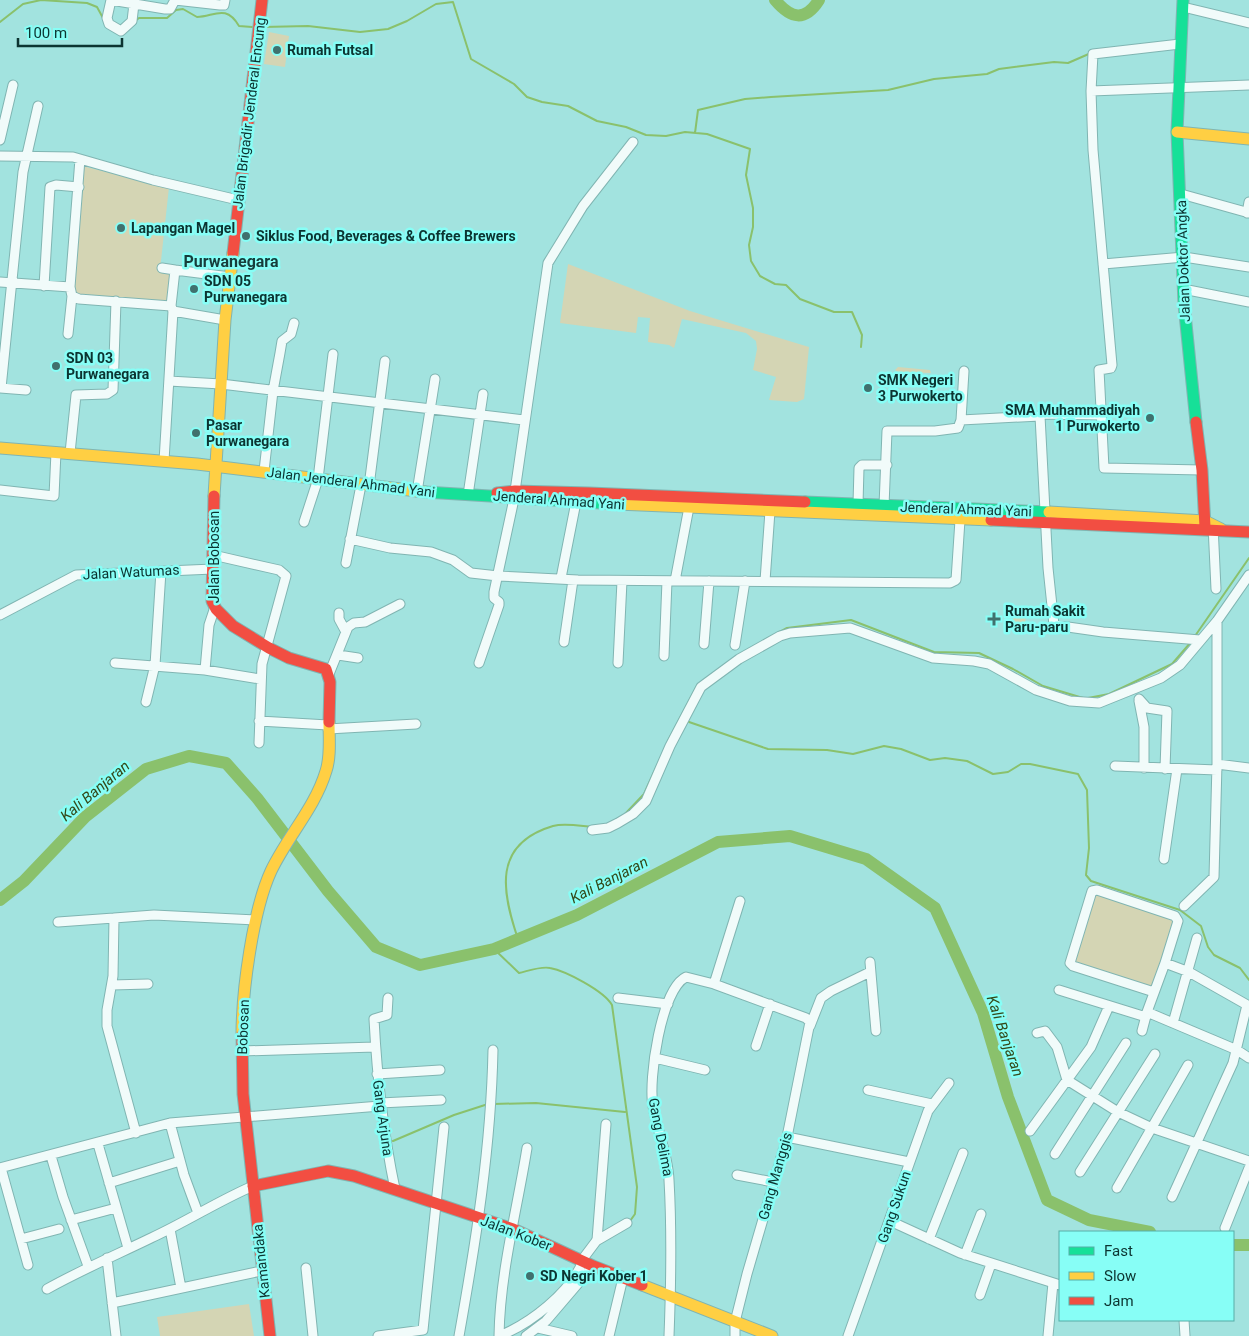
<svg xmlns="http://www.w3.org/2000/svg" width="1249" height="1336" viewBox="0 0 1249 1336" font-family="Roboto,sans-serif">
  <rect width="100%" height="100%" fill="#a2e3df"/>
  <!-- green -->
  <path fill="#d4d5b4" d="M269 32 289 36 285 67 264 64Z
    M82 166 169 187 160 270 171 272 168 305 107 302 73 294Z
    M568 264 690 311 809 347 804 399 797 402 769 400 776 377 753 370 757 349 756 341 746 333 682 319 674 348 669 345 648 342 650 318 638 317 636 333 560 323Z
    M898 367 930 370 931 373 898 372 895 370Z
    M1013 610 1026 611 1025 626 1012 625Z
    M1091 885 1180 913 1152 995 1066 967Z
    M249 1304 254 1336H160L157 1317Z"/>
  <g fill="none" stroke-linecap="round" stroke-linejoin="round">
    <!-- stream -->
    <path stroke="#8ac16c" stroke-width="2" d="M135 21 139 18H167L176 10 183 9 197 17C215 16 226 4 239 26L252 27
      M0 22 23 4 41 0 87 3 97 7 103 18
      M263 27 308 26 360 32 388 29 407 21 436 4 453 2 471 59 514 84 527 97 542 102 568 106 597 121 626 127 646 135 666 136 685 132 707 134 750 149 746 175 753 208V227L749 245 751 261 760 276 775 284 786 285 800 299 834 312H852L862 335 861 347
      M695 133 698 110 745 99 771 97 888 90 934 79 987 74 999 69 1054 62 1068 63 1091 53
      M1195 636 1249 558
      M763 641 787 628 851 620 934 652 979 653 1013 669 1043 686 1083 698
      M1088 698 1109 694 1172 664 1191 642
      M689 722 768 749 827 750 853 754 884 746 901 749 930 760 945 758 967 761 993 774 1008 772 1021 764H1030L1078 774 1087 790 1089 848 1086 875 1091 881 1180 910 1201 926 1208 947 1214 955 1240 968 1249 980
      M668 741 698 684
      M625 814 644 794 661 757
      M518 939C502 892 492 844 553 826 565 823 580 826 592 827
      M494 949 519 973C528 971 541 966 550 968 566 971 604 991 612 1005L637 1187 635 1214 630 1221
      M493 1104 536 1103 625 1112
      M393 1141 454 1115 488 1104"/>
    <!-- river -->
    <path stroke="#8ac16c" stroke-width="12" d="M775 0C791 19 805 22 819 0
      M0 900 24 881 85 817 146 769 189 756 226 763 257 798 328 891 376 947 420 965 494 949 577 915 718 842 790 836 866 859 935 908 983 1013 1008 1097 1047 1200 1089 1220 1150 1232
      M1233 1245H1249"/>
    <defs>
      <path id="street" d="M111 0 165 9H170L175 0 220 5H224L225 0
        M111 0 107 18 109 24 121 31 132 21 134 4
        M1183 7 1249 23
        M1091 91 1093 54 1180 44
        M0 140 13 85
        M0 156 73 157 153 180 238 200
        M80 159 70 287 72 296 79 299 171 306 173 311 225 320
        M1181 194 1249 213
        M1247 213 1249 202
        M1103 264 1184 257 1249 267
        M162 268 175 270
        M0 282 70 287
        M44 286 50 187 56 185 79 187
        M1183 289 1249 302
        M171 306 175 270 230 277
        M68 334 72 296
        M169 381 221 384 524 420
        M0 388 26 390
        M1 388 23 172 38 106
        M1040 416 1048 568 1054 625 1103 632 1200 640
        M961 420 1040 416 1042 414 1101 415
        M70 453 76 395 107 394 113 390 116 301
        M164 461 173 311
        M1202 470 1104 468 1099 370 1111 368 1112 365 1093 150 1091 91 1249 85
        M264 471 273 391 280 353 282 341 291 334 294 323
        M369 486 385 361
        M0 490 54 496 56 452
        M515 491 548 263 583 206 633 142
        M417 492 435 379
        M468 495 483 394
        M858 504 859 468 862 465H887
        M884 506 887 431H935L958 428 961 420 964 371
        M304 522 318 479 333 354
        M1213 525 1216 589
        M350 539 390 548 431 552 453 560 471 573 498 576 578 580 950 583 956 580 960 520
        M213 555 279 570 286 576 262 664 259 743
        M346 563 361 485
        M561 578 576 502
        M675 581 689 507
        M765 581 770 511
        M339 613V619L346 632
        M0 615 76 575 213 569
        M1217 621V764L1249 768
        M564 642 573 580
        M704 644 709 581
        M735 645 745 581
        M338 655 358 658
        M664 656 667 581
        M115 663 205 670 260 679
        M479 663 499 605V602L494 598V592L514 499
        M618 663 622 581
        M205 670 209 625 214 610
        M329 674 348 627 354 623 365 622 400 604
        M1139 699 1147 708 1167 711 1165 769
        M1139 701 1144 727V768
        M146 702 155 665 161 571
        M259 721 328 725
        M328 729 416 724
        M1115 766 1217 770
        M592 830 608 828 618 823 633 814 646 801 670 746 701 687 739 659 780 636 790 633 850 628 933 658 974 661 989 664 1036 690 1070 701 1099 703 1161 678 1180 665 1217 621 1249 575
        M1164 859 1177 769
        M1184 906 1214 877 1217 764
        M58 922 114 918
        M870 962 876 1031
        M714 984 740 901
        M112 985 148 984
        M1059 990 1146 1017
        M1154 992 1073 966 1070 963 1092 891 1097 890 1175 916 1178 921 1165 963
        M388 998 387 1015 374 1019C377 1077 383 1132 395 1189
        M618 998 668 1004
        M1147 1012 1165 963 1189 972 1249 1006
        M1173 1023 1197 938
        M810 1026 821 998 831 991 870 972
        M1142 1031 1147 1012 1237 1050 1249 1058
        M1037 1033 1045 1031 1057 1047 1067 1080 1118 1112 1152 1128 1249 1161
        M756 1046 770 1004
        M242 1051 375 1047
        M655 1058 705 1070
        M377 1074 440 1070
        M868 1090 932 1104
        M380 1103 441 1100
        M170 1123 184 1175 198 1213
        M1030 1131 1091 1047 1109 1006
        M136 1133 107 1026V1010L113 976 114 918 154 915 256 920
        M787 1137 909 1162
        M98 1144 128 1248
        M1055 1154 1126 1043
        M51 1156 63 1197 88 1266
        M0 1168 170 1123 380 1106
        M1 1168 28 1265
        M1080 1172 1155 1054
        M737 1175 773 1182
        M109 1183 180 1161
        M1117 1188 1188 1065
        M1172 1197 1233 1063 1247 1005
        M71 1220 116 1208
        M890 1221 960 1253 1060 1285
        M1225 1228 1249 1168
        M170 1229 181 1288
        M21 1239 59 1229
        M929 1239 963 1153
        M596 1241 627 1223
        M965 1255 981 1214
        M107 1258 116 1336
        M582 1260 597 1240 606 1124
        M306 1268 313 1336
        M47 1289C81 1270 116 1255 151 1238 186 1222 218 1201 253 1186
        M980 1295 991 1264
        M112 1303 261 1271
        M1184 1320 1185 1336
        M538 1328 572 1336
        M378 1336 423 1330 444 1127
        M459 1336C476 1241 491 1147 493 1050
        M499 1336C500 1273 517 1210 527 1148
        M499 1336C530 1324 570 1293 583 1261
        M526 1336 546 1321 593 1266
        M609 1336 623 1278
        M669 1336C671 1284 672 1232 669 1180 668 1154 657 1131 653 1106 648 1080 661 989 686 977L714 984 806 1018 810 1022 787 1137 747 1274 735 1322V1336
        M848 1336 928 1111 949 1083
        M1048 1336 1053 1283"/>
      <path id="fast" d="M1183 0 1177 132 1184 304 1196 422
        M425 492 617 504
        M805 502 1049 512"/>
      <path id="slow" d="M1177 132 1249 139
        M0 448 197 464 425 492
        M214 496 225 320 233 253
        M617 504 991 520
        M1049 512 1205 521 1221 529
        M242 1035C242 991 253 910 271 871 287 837 315 808 326 771 331 756 329 738 329 722
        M642 1285 772 1336"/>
      <path id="jam" d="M233 253 262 0
        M1196 422 1202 470 1205 527
        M497 493 515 491 589 493 805 502
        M214 496 212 601 216 609 233 626 269 648 289 658 326 669 330 682 329 722
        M991 520 1249 532
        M242 1035 243 1094 270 1336
        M253 1186 328 1171 354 1176 513 1229 593 1266 642 1285"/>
    </defs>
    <!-- street casing -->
    <use href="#street" stroke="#80b5b2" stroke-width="11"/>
    <!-- fast casing -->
    <use href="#fast" stroke="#80b5b2" stroke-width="13"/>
    <!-- slow casing -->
    <use href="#slow" stroke="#80b5b2" stroke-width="13"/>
    <!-- jam casing -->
    <use href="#jam" stroke="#80b5b2" stroke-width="13"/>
    <!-- street -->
    <use href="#street" stroke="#f1fbfa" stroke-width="9"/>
    <!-- fast -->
    <use href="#fast" stroke="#16e098" stroke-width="11"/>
    <!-- slow -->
    <use href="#slow" stroke="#ffcf43" stroke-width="11"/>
    <!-- jam -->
    <use href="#jam" stroke="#f24e42" stroke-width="11"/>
  </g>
  <!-- markers -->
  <g fill="#40716e" stroke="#87fef6" stroke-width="2">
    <circle cx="277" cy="50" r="5"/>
    <circle cx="121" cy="228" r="5"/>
    <circle cx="246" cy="236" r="5"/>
    <circle cx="194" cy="289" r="5"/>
    <circle cx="56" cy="366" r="5"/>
    <circle cx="868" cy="388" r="5"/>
    <circle cx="1150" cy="418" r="5"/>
    <circle cx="196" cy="433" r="5"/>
    <path d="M991.5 611.5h5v5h5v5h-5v5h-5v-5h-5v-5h5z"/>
    <circle cx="530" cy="1276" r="5"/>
  </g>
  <g text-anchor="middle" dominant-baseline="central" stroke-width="5" stroke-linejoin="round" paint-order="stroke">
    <!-- poi labels -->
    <g font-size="14" font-weight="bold" fill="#0c3431" stroke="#87fef6" text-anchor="start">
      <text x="287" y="50">Rumah Futsal</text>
      <text x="131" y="228">Lapangan Magel</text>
      <text x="256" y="236">Siklus Food, Beverages &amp; Coffee Brewers</text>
      <text x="204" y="281">SDN 05<tspan x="204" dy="16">Purwanegara</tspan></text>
      <text x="66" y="358">SDN 03<tspan x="66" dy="16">Purwanegara</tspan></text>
      <text x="878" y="380">SMK Negeri<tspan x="878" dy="16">3 Purwokerto</tspan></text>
      <text x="1140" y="410" text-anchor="end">SMA Muhammadiyah<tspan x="1140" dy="16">1 Purwokerto</tspan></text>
      <text x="206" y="425">Pasar<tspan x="206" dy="16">Purwanegara</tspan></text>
      <text x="1005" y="611">Rumah Sakit<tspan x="1005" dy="16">Paru-paru</tspan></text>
      <text x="540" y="1276">SD Negri Kober 1</text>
    </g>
    <!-- street labels -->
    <g font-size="14" fill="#0c3431" stroke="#87fef6">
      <text transform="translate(249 113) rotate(-83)">Jalan Brigadir Jenderal Encung</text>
      <text transform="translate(1183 261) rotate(-92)">Jalan Doktor Angka</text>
      <text transform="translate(351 482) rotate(7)">Jalan Jenderal Ahmad Yani</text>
      <text transform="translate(559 500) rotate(4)">Jenderal Ahmad Yani</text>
      <text transform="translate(966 509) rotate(2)">Jenderal Ahmad Yani</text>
      <text transform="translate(214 557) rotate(-90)">Jalan Bobosan</text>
      <text transform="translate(131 572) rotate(-3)">Jalan Watumas</text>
      <text transform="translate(243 1027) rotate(-88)">Bobosan</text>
      <text transform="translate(383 1118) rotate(82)">Gang Arjuna</text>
      <text transform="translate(661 1137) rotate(79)">Gang Delima</text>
      <text transform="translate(775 1176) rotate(-74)">Gang Manggis</text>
      <text transform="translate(894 1207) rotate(-71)">Gang Sukun</text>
      <text transform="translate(516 1233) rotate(21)">Jalan Kober</text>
      <text transform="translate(261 1261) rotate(-96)">Kamandaka</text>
    </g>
    <!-- water labels -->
    <g font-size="15" font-style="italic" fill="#34491a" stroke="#87fef6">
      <text transform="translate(95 791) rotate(-40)">Kali Banjaran</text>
      <text transform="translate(609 880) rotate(-27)">Kali Banjaran</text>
      <text transform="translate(1005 1036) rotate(71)">Kali Banjaran</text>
    </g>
    <!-- quarter labels -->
    <g font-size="16" font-weight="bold" fill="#173d3b" stroke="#87fef6">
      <text x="231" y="261">Purwanegara</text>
    </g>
  </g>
  <!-- legend -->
  <rect x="1059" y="1231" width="175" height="90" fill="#87fef6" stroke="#56ada7"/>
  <rect x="1069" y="1247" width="25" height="8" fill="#16e098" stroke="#56ada7"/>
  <text x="1104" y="1256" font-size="15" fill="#0c3431">Fast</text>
  <rect x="1069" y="1272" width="25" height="8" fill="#ffcf43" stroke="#56ada7"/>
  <text x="1104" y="1281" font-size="15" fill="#0c3431">Slow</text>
  <rect x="1069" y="1297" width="25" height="8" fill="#f24e42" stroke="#56ada7"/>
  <text x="1104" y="1306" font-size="15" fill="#0c3431">Jam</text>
  <!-- scale -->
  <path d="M18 38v8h104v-8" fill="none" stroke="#0c3431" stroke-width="2.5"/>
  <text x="25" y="38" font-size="15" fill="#0c3431" stroke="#87fef6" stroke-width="4" paint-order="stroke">100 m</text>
</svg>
